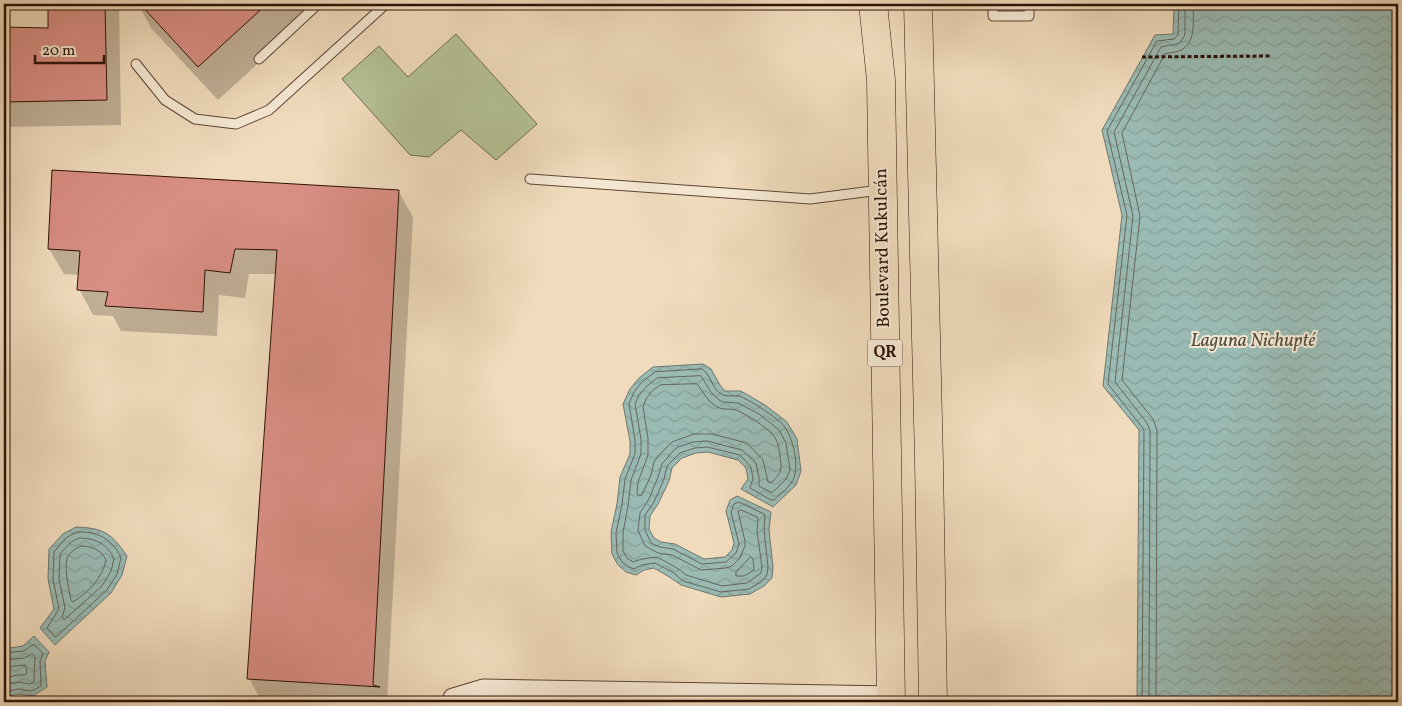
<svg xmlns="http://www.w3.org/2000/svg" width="1402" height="706" viewBox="0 0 1402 706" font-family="Vollkorn,serif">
  <defs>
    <pattern id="water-waves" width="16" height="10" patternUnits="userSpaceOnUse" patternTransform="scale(1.25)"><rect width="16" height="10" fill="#9abbb4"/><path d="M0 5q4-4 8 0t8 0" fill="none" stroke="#85a099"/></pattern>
  </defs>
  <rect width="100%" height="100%" fill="#f0dbbc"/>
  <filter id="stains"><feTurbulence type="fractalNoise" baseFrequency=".004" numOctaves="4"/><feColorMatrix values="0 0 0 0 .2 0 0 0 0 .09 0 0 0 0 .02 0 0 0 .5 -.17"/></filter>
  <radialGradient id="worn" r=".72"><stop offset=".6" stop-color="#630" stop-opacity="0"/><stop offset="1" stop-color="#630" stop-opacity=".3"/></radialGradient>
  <!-- pitch -->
  <path fill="#b4c195" stroke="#716a4e" d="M456 34 537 124 496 160 461 130 429 157 410 155 342 79 379 46 408 77Z"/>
  <!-- water -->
  <path fill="url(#water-waves)" stroke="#6f776f" d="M1174 4H1398V702H1137L1139 430 1103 386 1122 215 1102 130 1155 35 1173 34Z
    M703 364 711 369 720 385 725 391H741L765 405 787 422 797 439 801 471 796 485 773 507 741 489 748 479 746 468 738 460 708 452 696 453 682 458 672 468 669 481 658 504 650 516 649 529 654 538 661 542 675 544 704 559 725 557 732 550 734 543 726 511 730 500 737 496 771 512 769 530 773 567 772 578 764 586 750 594 721 597 681 585 671 578 654 568 644 570 636 575 626 572 618 565 612 554 611 532 617 504 620 477 630 454V441L623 404 630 389 639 378 653 367Z
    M76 527C104 528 111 533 127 556L122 575 111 593 55 645 40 628 54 609 48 579 49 549 63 534Z
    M34 636 49 652 45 661 47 687 33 696 19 694 4 697V649L23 646Z"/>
  <!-- shadow -->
  <path fill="#0003" d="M49 4H119L121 125 4 127V29H49Z
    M138 4H323L218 100 151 28Z
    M399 192 413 217 387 702H262L249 678 276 274H249L245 298 219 295 217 336 121 331 113 316 93 315 79 289V275L64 274 49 249Z"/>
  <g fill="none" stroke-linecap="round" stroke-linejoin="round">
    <!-- shore -->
    <path stroke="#64665e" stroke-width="1" d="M702 369C712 375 712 391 723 395 728 397 734 395 739 396 748 399 778 418 784 426 793 438 800 466 793 480 789 488 780 494 774 500H771L750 488 753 479 751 467 740 455 707 447 695 448 680 453 667 466 664 479 654 502 645 515V530L651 543 660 547 673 549 702 564 726 562 736 553 739 544 731 512 734 504 739 502 764 514 765 516 764 530 768 567 767 575 761 582 749 589 721 592 683 581 674 573 655 563 642 565 634 569 629 567 622 562 617 553 616 533 622 505 625 479 635 454V440L629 404 634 392 642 382 655 372Z
      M701 376 711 392 719 400 723 402 738 403 759 414 779 430 786 443 790 470 786 479 773 492H770L759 486V478L756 463 742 450 707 441 693 442 678 447 674 450 662 464 658 477 649 499 640 513 638 530 645 546 658 553 672 555 701 570 726 568 732 566 740 558 745 546V541L738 511 741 510 757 517 758 520 757 531 762 567 761 573 747 583 722 586 686 575 677 568 657 557 642 559 633 562 627 558 623 551V533L628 506 631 480 641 454V439L635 404 639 395 647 386 657 378Z
      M697 384C703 391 706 399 714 405 721 411 729 408 736 410 746 414 765 426 772 434 778 440 779 448 780 456 782 471 782 472 771 483L768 482 763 460 749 445 743 442 712 434H694L672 442 658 456 654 462 651 475 642 495 639 496 637 494 638 482 648 455V438L643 407 646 399 652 391 660 385Z
      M77 532C97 531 113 539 121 558L117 574 107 590 57 636 55 637 47 628 59 609 53 579 54 552 66 538Z
      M79 538C95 538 108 544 114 559L111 571 102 586 64 620 62 617 65 608 59 579 60 554 70 543Z
      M81 546C93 546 101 550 106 560 103 577 88 593 73 602L71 600C69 590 63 564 68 556 71 551 77 548 81 546Z
      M751 557 753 559 754 570 744 576H736V572Z
      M4 653 24 651 34 644 43 654 40 661 41 686 32 691 19 689 4 692
      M4 660 24 658 32 654 35 656 34 682 30 684 18 682 4 685
      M4 667 25 665 26 667 27 673 25 675H18L4 678
      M1142 702 1144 430 1142 427 1108 384 1127 215 1107 131 1157 41 1174 39 1178 35 1179 4
      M1149 702 1150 430 1147 423 1115 382 1133 216 1114 132 1161 47C1171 44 1181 47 1185 34V4
      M1156 702 1157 430 1153 419 1122 380 1140 216 1122 133 1165 54C1170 52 1176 53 1181 50 1197 42 1193 18 1193 4"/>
  </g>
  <!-- building -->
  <path fill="#d98e83" stroke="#2e1207" d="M48 4H105L107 100 4 102V27L48 28Z
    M140 4H267L198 67Z
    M52 170 399 190 373 685 380 687 247 679 277 250 235 249 230 273 205 270 203 312 105 306 108 292 77 290 80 251 48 249Z"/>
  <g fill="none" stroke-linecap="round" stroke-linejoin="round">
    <defs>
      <path id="lane" d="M993 4V16H1029V4
        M259 59 318 4
        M136 64 165 100 195 119 236 124 269 110 386 4
        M530 179 810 199 880 190"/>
      <path id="street" d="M452 702 453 698 483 689 891 696"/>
      <path id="primary" d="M873 4 881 80 891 702
        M918 4 929 462 933 702"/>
    </defs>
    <!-- lane casing -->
    <use href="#lane" stroke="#5e4434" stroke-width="11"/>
    <!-- street casing -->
    <use href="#street" stroke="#5e4434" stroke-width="21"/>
    <!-- primary casing -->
    <use href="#primary" stroke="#2e1207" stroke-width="29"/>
    <!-- path -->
    <path stroke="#2e1207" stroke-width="3" stroke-dasharray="4 2.5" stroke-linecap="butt" d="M1142 57 1271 56"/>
    <!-- lane -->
    <use href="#lane" stroke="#f5e8d3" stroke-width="9"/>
    <!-- street -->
    <use href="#street" stroke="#f5e8d3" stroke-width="19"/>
    <!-- primary -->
    <use href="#primary" stroke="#f0dbbc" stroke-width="28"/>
  </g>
  <g text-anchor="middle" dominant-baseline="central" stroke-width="4" stroke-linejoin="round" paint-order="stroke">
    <!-- shield labels -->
    <rect fill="#f5e8d3" stroke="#6a5244" stroke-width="1" x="867.5" y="339.5" width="35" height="27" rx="4"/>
    <g font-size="16" font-weight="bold" fill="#2e1207">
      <text x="885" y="353">QR</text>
    </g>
    <!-- street labels -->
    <g font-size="18" fill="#2e1207" stroke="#f5e8d3">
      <text transform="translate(883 248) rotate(-91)">Boulevard Kukulcán</text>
    </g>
    <!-- water labels -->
    <g font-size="19" font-style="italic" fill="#544d44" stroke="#f5e8d3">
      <text x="1253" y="341">Laguna Nichupté</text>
    </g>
  </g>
  <!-- margin -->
  <rect width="1402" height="706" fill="none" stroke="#f0dbbc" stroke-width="20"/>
  <rect x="5" y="5" width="1392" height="696" fill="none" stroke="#2e1207" stroke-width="2.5"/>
  <rect x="10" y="10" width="1382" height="686" fill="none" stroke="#2e1207"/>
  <!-- scale -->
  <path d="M35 55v8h69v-8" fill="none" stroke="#2e1207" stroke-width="2.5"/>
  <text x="42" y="55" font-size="15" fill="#2e1207" stroke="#f5e8d3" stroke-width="4" paint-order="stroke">20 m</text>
  <rect width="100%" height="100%" filter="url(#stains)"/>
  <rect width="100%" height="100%" fill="url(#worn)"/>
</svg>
